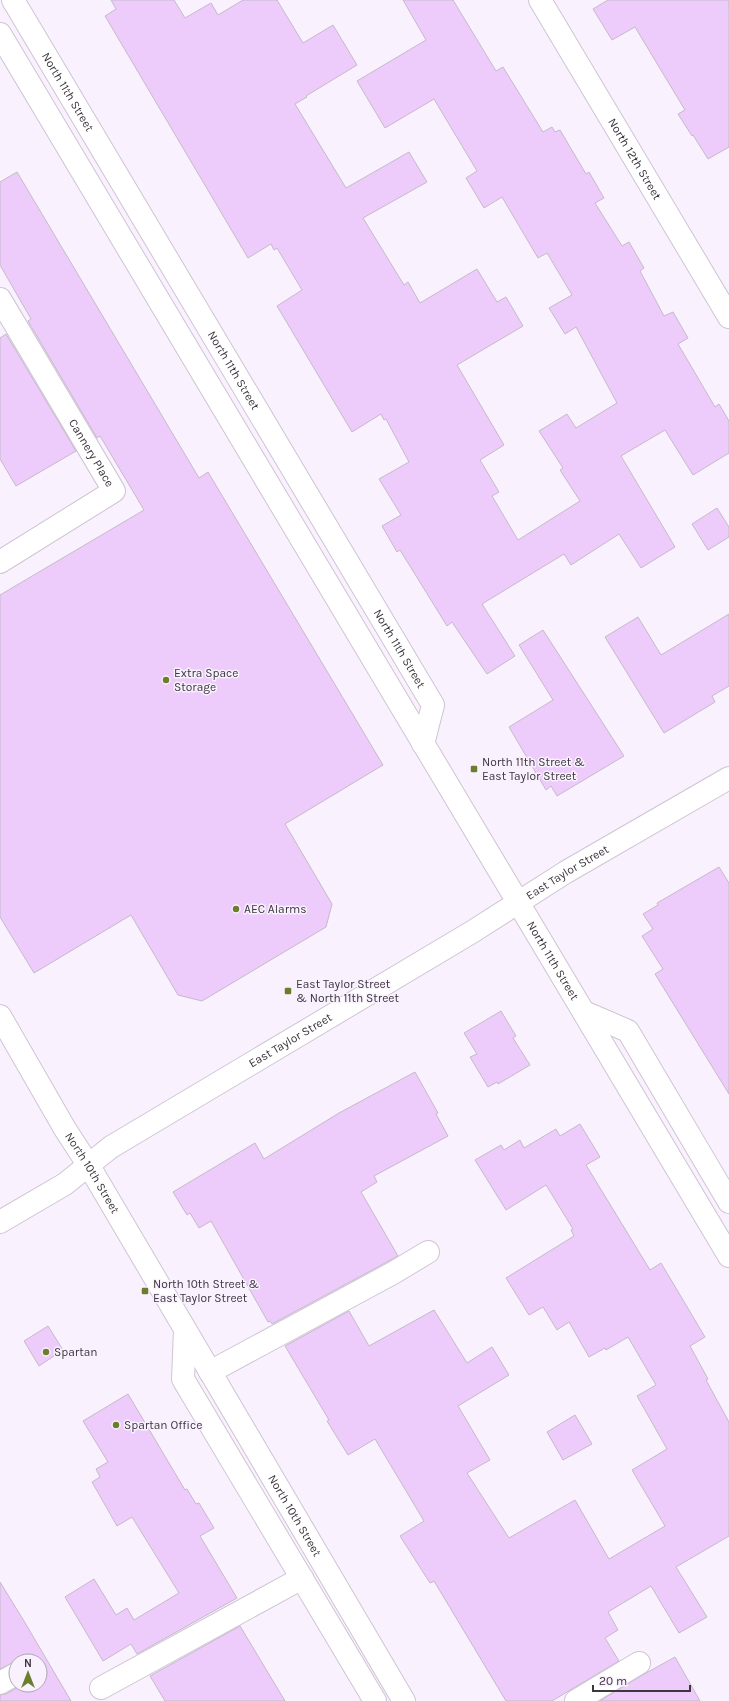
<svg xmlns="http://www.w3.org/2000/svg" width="729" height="1701" viewBox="0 0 729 1701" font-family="Karla,sans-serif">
  <rect width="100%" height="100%" fill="#faf1fe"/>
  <!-- building -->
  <path fill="#edcbfa" stroke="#c5bac9" d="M111 0H174L185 18 211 3 218 15 243 0H277L303 43 333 25 357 65 306 96 307 97 295 104 346 188 409 152 427 182 363 218 404 285 408 282 420 303 477 269 497 302 506 297 523 326 457 365 504 445 480 460 499 492 492 496 518 540 580 501 560 470 563 468 539 431 567 414 576 428 617 403 576 327 565 334 549 308 572 295 547 253 538 258 502 197 484 208 466 178 477 171 434 99 385 128 357 81 426 40 403 0H453L496 71 503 67 543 132 552 127 555 132 560 130 586 174 589 172 604 198 595 203 622 246 629 242 644 268 640 271 664 316 673 312 688 338 678 344 715 407 719 404 729 421V453L693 475 665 430 621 456 675 547 641 568 619 534 571 565 564 554 482 604 515 656 487 674 452 622 447 626 400 550 397 552 382 526 401 515 379 479 409 462 386 419 384 420 381 414 352 432 277 306 302 290 277 248 274 250 271 244 248 258 105 16 116 9Z
    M608 0H729V147L708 159 693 135 692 136 678 114 685 110 635 27 612 40 593 9Z
    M17 172 199 478 208 472 383 765 285 824 332 904 326 927 202 1001 178 995 131 915 34 973 0 917V595L144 510 100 436 97 438 28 321 31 319 0 265V182Z
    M6 334 76 451 16 486 0 459V338Z
    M717 508 729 527V537L708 550 692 524Z
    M729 614V686L712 696 715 702 664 733 605 637 638 617 661 655Z
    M543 630 624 756 557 796 551 786 546 790 509 727 553 700 519 645Z
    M719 867 729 883V1094L655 974 663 969 642 936 653 929 643 914 658 905 657 903Z
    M501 1011 516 1036 513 1038 530 1065 498 1084 497 1082 488 1087 470 1057 477 1054 464 1033Z
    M415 1072 438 1113 436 1114 448 1136 374 1176 377 1182 361 1192 398 1256 272 1324 270 1321 268 1322 211 1221 199 1228 190 1213 187 1215 173 1192 255 1143 264 1159 339 1113Z
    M580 1124 600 1157 586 1165 650 1270 661 1263 705 1337 690 1346 708 1379 706 1380 729 1422V1536L676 1567 707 1617 679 1633 651 1586 608 1612 618 1630 605 1638 619 1661 552 1701H506L434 1581 430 1583 400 1536 424 1521 375 1439 348 1455 327 1421 329 1420 285 1346 349 1311 369 1346 434 1310 467 1363 492 1347 509 1375 458 1406 490 1460 467 1473 509 1538 575 1500 609 1559 665 1526 632 1470 667 1449 637 1396 656 1385 628 1337 606 1350 605 1348 589 1357 569 1322 557 1330 543 1307 529 1315 506 1278 574 1236 571 1230 573 1229 546 1185 506 1210 475 1160 501 1145 504 1150 520 1140 524 1148 556 1129 560 1136Z
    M48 1326 63 1350 39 1366 24 1341Z
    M128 1394 185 1490 187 1489 196 1504 199 1503 214 1528 200 1536 237 1598 137 1654 131 1644 103 1661 65 1597 94 1579 116 1615 127 1608 134 1620 179 1593 132 1517 117 1526 92 1482 100 1477 96 1469 108 1462 83 1421Z
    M575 1415 592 1444 563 1460 547 1432Z
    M0 1582 24 1621 71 1701H0V1695L6 1694 22 1685H40V1661H16L0 1669Z
    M240 1626 285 1701H165L150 1676Z
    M675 1657 700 1701H600L639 1677Z"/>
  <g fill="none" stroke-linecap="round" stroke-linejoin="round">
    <defs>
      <g id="minor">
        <path id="s1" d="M13 0 433 705 423 744"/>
        <path id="s2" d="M540 0 729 317"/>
        <path id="s3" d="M0 299 114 491 0 562"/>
        <path d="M584 1012 628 1031 729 1202"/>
        <path d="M185 1330 183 1379 375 1701"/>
        <path d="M210 1372 393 1273 428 1252"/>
        <path d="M0 1683 16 1674"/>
        <path d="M101 1688 302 1578"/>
        <path d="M576 1701 639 1663"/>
      </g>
      <g id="major">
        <path id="s4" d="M0 34 729 1256"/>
        <path id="s5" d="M0 1016 65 1129 89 1166 404 1701"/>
        <path id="s6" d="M0 1222 65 1184 111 1147 472 932 566 872 729 778"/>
      </g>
    </defs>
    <!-- minor casing -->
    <use href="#minor" stroke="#cfc4d3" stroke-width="24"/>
    <!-- major casing -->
    <use href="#major" stroke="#cfc4d3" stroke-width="24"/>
    <!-- minor -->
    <use href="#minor" stroke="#fff" stroke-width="22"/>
    <!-- major -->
    <use href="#major" stroke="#fff" stroke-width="22"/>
  </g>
  <!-- markers -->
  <g fill="#6a7e2e" stroke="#faf1fe" stroke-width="1.5">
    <circle cx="166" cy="680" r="4"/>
    <rect x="470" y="765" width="8" height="8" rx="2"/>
    <circle cx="236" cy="909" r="4"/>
    <rect x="284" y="987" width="8" height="8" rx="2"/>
    <rect x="141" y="1287" width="8" height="8" rx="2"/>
    <circle cx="46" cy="1352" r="4"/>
    <circle cx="116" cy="1425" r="4"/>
  </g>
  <g text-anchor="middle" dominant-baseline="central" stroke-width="3" stroke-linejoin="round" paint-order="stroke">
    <!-- street labels -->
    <g font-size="12" fill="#3c373e" stroke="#faf1fe">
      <text stroke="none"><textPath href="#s1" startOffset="107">North 11th Street</textPath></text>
      <text stroke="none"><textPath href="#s2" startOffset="185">North 12th Street</textPath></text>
      <text stroke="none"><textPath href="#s1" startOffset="431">North 11th Street</textPath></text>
      <text stroke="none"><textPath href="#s3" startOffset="179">Cannery Place</textPath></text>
      <text stroke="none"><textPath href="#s1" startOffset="755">North 11th Street</textPath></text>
      <text stroke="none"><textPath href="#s6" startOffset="667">East Taylor Street</textPath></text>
      <text stroke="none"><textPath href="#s4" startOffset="1079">North 11th Street</textPath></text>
      <text stroke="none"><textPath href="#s6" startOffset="343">East Taylor Street</textPath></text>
      <text stroke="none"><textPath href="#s5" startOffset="182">North 10th Street</textPath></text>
      <text stroke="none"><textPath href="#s5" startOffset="580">North 10th Street</textPath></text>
    </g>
    <!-- poi labels -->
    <g font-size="12" fill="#3c373e" stroke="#faf1fe" text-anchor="start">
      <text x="174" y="673">Extra Space<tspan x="174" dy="14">Storage</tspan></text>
      <text x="482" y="762">North 11th Street &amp;<tspan x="482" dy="14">East Taylor Street</tspan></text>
      <text x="244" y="909">AEC Alarms</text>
      <text x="296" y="984">East Taylor Street<tspan x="296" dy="14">&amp; North 11th Street</tspan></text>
      <text x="153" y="1284">North 10th Street &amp;<tspan x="153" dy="14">East Taylor Street</tspan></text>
      <text x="54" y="1352">Spartan</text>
      <text x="124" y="1425">Spartan Office</text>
    </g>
  </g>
  <!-- north arrow -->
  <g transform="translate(28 1673)"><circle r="19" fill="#faf1fe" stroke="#aea7b1"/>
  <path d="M0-3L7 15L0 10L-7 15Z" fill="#6a7e2e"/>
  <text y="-6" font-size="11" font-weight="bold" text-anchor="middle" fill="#3c373e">N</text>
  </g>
  <!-- scale -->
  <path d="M593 1685v6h97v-6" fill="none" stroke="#3c373e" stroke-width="2"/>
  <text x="599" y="1685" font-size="12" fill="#3c373e" stroke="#faf1fe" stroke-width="3" paint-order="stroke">20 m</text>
</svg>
